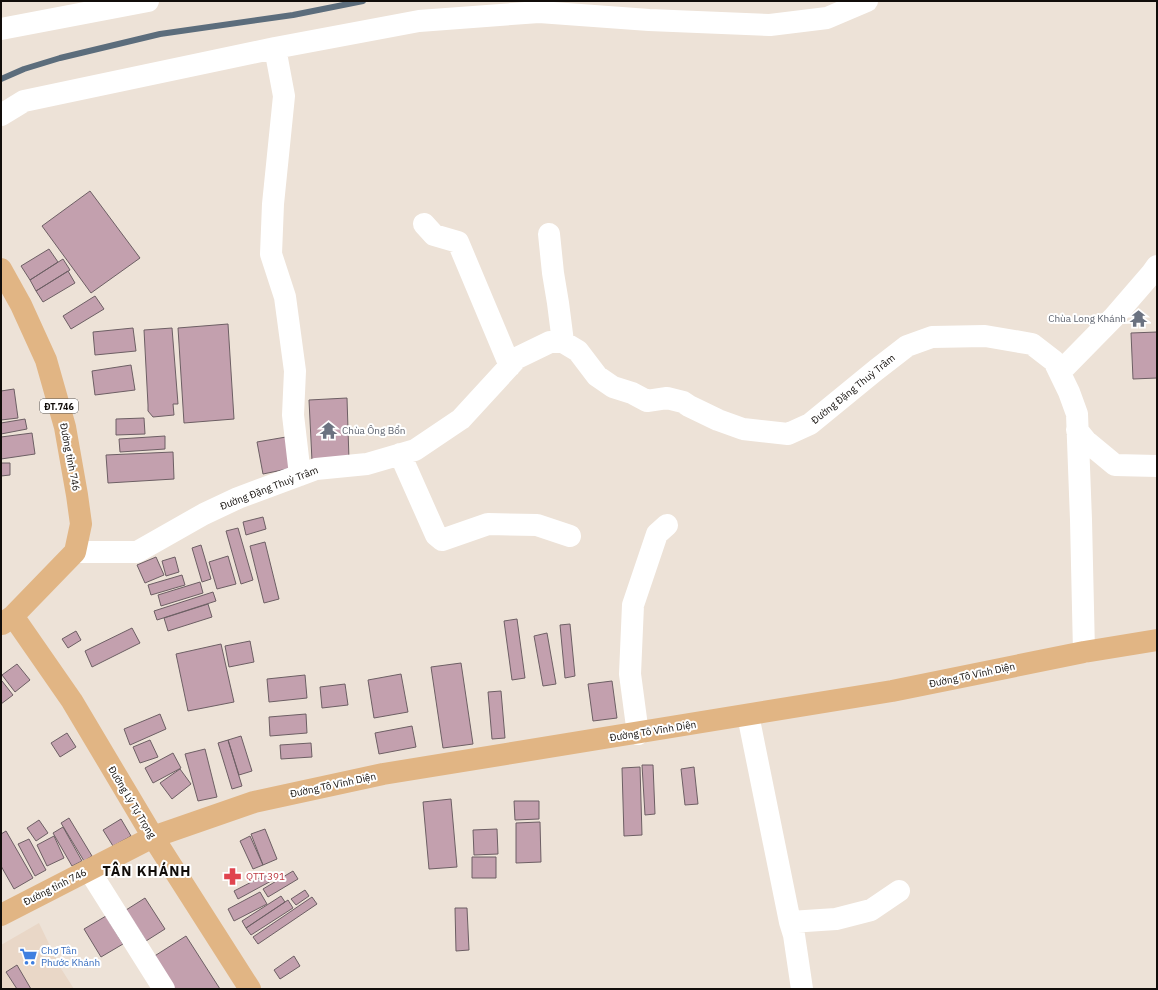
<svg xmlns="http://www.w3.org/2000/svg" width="1158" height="990" viewBox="0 0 1158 990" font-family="'IBM Plex Sans',sans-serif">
  <rect width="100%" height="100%" fill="#ede2d7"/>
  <!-- built -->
  <path fill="#e9d7c7" d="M39 923 60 967 74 989H1V945Z"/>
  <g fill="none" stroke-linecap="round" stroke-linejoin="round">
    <!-- stream -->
    <path stroke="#5c6d7c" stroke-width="6" d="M1 79 24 69 60 58 160 34 293 15 363 1"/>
  </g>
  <!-- building -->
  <path fill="#c3a0ae" stroke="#6d5f64" d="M90 191 140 258 91 293 42 226Z
    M49 249 58 262 30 280 21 266Z
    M63 259 70 270 36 291 30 280Z
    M68 271 75 283 43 302 36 291Z
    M95 296 104 309 71 329 63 316Z
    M228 324 234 419 184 423 178 328Z
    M133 328 136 351 95 355 93 332Z
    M172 328 178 404H173L174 415 153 417 148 411V405L144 330Z
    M1157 332V378L1133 379 1131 333Z
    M131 365 135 390 95 395 92 371Z
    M14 389 18 418 1 420V391Z
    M347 398 349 460 312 461 309 400Z
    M144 418 145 434 116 435V419Z
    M25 419 27 429 1 434V423Z
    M32 433 35 454 1 459V437Z
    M165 436V449L120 452 119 439Z
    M286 437 292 468 263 474 257 442Z
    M173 452 174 479 108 483 106 455Z
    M1 463H10V475L1 476Z
    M263 517 266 529 246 535 243 522Z
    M238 528 253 580 241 584 226 531Z
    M265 542 279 599 264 603 250 546Z
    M201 545 211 579 202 582 192 548Z
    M228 556 236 584 217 589 209 562Z
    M156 557 164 575 145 583 137 565Z
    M175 557 179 572 166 576 162 561Z
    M182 575 185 585 151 595 148 585Z
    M200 582 203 593 161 606 158 595Z
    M213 592 216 601 157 620 154 611Z
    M208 604 212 617 168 631 164 618Z
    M517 619 525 678 512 680 504 621Z
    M570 624 575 676 565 678 560 625Z
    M132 628 140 643 92 667 85 651Z
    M76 631 81 640 68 648 62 639Z
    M547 633 556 684 543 686 534 636Z
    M250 641 254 662 229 667 225 646Z
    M221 644 234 702 188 711 176 654Z
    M461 663 473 744 443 748 431 667Z
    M17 664 30 680 15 692 2 675Z
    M401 674 408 712 374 718 368 680Z
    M305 675 307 698 269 702 267 679Z
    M2 681 13 695 1 704V682Z
    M612 681 617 718 593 721 588 684Z
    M345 684 348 705 322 708 320 687Z
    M501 691 505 738 492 739 488 692Z
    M160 714 166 729 130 745 124 729Z
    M306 714 307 733 270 736 269 717Z
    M412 726 416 747 379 754 375 733Z
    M67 733 76 747 60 757 51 743Z
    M241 736 252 771 239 775 228 740Z
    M150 740 158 757 140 763 133 747Z
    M228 740 242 786 232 789 218 743Z
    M311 743 312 757 281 759 280 745Z
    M205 749 217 797 198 801 185 754Z
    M173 753 181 768 153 783 145 768Z
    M642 765H653L655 814 645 815Z
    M640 767 642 835 624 836 622 768Z
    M694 767 698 804 685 805 681 769Z
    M180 769 191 784 172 799 160 783Z
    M451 799 457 867 429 869 423 802Z
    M514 801H539V819L515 820Z
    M69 818 92 856 84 861 61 823Z
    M121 819 131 836 113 846 103 830Z
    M39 820 48 833 36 841 27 828Z
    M540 822 541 862 516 863V823Z
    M63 827 82 861 72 866 53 833Z
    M265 829 277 859 263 865 251 834Z
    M497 829 498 854 474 855 473 830Z
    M6 831 33 878 14 889 1 866V834Z
    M54 836 64 858 47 866 37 845Z
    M250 836 263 865 253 869 240 841Z
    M29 839 46 870 35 876 18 844Z
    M472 857H496V878H472Z
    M293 871 298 879 268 897 263 889Z
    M269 873 273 880 238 899 234 891Z
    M305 890 309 896 296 905 291 899Z
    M260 892 267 904 234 921 228 909Z
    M281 896 285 902 246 928 242 921Z
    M312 897 317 904 258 944 253 937Z
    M145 898 165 929 146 941 126 910Z
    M288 900 293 908 251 935 246 928Z
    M455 908H467L469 950 456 951Z
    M106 916 123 944 101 957 84 929Z
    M186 936 220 989H174L153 957Z
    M294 956 300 966 280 979 274 970Z
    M17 965 31 989H17L6 972Z"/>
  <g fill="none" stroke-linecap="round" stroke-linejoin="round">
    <!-- minor -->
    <path stroke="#fff" stroke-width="22" d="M1 29 148 1
      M275 48 284 96 273 204 271 254 285 297 295 371 293 415 300 475
      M1 115 24 101 275 48 419 21 539 12 649 20 770 25 827 18 867 1
      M424 224 434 235 458 242 510 366
      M549 234 553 273 558 303 563 342
      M1060 372 1114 317 1152 273 1157 266
      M1077 430 1086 441 1115 465 1157 466
      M400 454 436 535 442 540 488 524 537 525 570 536
      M75 552H137L204 514 238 498 300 475 316 469 367 464 415 450 461 419 517 358 550 342H563L578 351 597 376 613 387 632 393 647 401 667 398 683 402 689 406 718 420 743 429 788 434 810 424 876 370 907 346 932 337 985 336 1032 344 1054 361 1069 392 1077 414 1081 520 1084 652
      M748 715 790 922
      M638 734 630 674 633 605 657 534 667 525
      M89 870 164 989
      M802 989 794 935 790 922 836 919 871 910 899 891"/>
    <!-- major -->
    <path stroke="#e1b584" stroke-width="22" d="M1 269 21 305 46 360 65 427 77 495 81 524 75 552 13 616 2 624
      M13 616 72 701 153 837 250 989
      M1 915 153 837 254 802 383 774 892 691 1084 652 1157 640"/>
  </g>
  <!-- icons -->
  <defs>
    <symbol id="temple-bare" viewBox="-9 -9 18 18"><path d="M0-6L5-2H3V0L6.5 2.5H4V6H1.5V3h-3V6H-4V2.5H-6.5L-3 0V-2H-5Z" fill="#6b7280" stroke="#fff" stroke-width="2.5" paint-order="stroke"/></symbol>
    <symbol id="pharmacy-bare" viewBox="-9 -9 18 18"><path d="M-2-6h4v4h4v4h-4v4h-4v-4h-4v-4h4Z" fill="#e0444e" stroke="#fff" stroke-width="2.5" paint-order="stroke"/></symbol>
    <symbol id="supermarket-bare" viewBox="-9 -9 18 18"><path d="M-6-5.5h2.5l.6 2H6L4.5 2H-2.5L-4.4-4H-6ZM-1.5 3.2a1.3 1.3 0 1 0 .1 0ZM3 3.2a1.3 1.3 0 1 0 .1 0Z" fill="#3f7fe0" stroke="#fff" stroke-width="2.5" paint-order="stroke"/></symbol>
  </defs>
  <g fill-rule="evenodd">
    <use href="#temple-bare" x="1126" y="306" width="25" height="25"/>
    <use href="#temple-bare" x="316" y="418" width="25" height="25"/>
    <use href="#pharmacy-bare" x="220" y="864" width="25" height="25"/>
    <use href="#supermarket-bare" x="16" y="944" width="25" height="25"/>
  </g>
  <g text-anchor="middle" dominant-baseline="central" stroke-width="4" stroke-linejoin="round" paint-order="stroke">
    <!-- shield labels -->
    <rect fill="#fff" stroke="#585654" stroke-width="1" x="40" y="399" width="38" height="14" rx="3"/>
    <g font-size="9" font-weight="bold" fill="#110d0a">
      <text x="59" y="406">ĐT.746</text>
    </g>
    <!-- worship labels -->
    <g font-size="10" fill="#5b616d" stroke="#fff" text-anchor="end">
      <text x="1126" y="318">Chùa Long Khánh</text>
      <text x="342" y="430" text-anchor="start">Chùa Ông Bổn</text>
    </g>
    <!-- street labels -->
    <g font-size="10" fill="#110d0a" stroke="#fff">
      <text transform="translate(853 389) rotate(-39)">Đường Đặng Thuỳ Trâm</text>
      <text transform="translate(70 457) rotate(79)">Đường tỉnh 746</text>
      <text transform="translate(269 488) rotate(-21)">Đường Đặng Thuỳ Trâm</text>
      <text transform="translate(972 675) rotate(-12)">Đường Tô Vĩnh Diện</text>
      <text transform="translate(653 731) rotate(-9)">Đường Tô Vĩnh Diện</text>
      <text transform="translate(333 785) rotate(-12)">Đường Tô Vĩnh Diện</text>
      <text transform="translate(132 802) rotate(59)">Đường Lý Tự Trọng</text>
      <text transform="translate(55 887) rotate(-27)">Đường tỉnh 746</text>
    </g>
    <!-- health labels -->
    <g font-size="10" fill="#be3a42" stroke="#fff" text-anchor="start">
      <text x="246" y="876">QTT 391</text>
    </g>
    <!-- shop labels -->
    <g font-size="10" fill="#366cbe" stroke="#fff" text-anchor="start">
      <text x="41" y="950">Chợ Tân<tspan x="41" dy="12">Phước Khánh</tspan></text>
    </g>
    <!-- district labels -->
    <g font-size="14" font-weight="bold" letter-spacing="1" fill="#110d0a" stroke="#fff">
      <text x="147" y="871">TÂN KHÁNH</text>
    </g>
  </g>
  <!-- border -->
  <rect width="1158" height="990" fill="none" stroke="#110d0a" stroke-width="4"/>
</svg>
